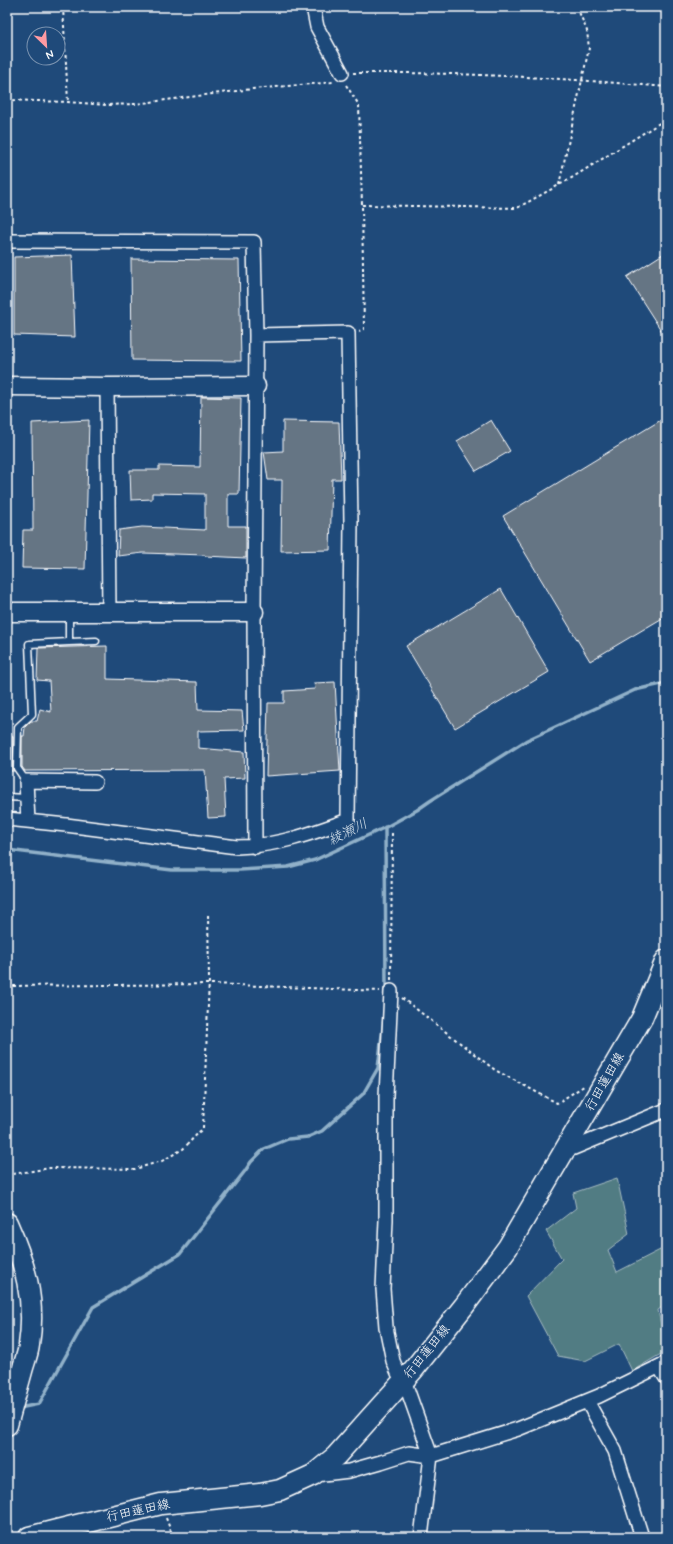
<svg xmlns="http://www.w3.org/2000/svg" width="673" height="1544" viewBox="0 0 673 1544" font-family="Mynerve,'Klee One',sans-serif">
  <rect width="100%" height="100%" fill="#1f4a7a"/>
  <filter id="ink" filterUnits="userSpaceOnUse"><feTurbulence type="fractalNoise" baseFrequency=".025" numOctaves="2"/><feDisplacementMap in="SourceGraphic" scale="8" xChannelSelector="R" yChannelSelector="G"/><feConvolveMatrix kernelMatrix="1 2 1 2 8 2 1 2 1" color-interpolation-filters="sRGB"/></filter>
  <g filter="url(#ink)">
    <!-- green -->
    <path fill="#517b83" stroke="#a8bdc1" d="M617 1178 629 1234 608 1250 617 1272 666 1247V1304L658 1310 666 1351 632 1371 619 1344 585 1361 558 1356 526 1296 562 1259 546 1231 576 1208 573 1193Z"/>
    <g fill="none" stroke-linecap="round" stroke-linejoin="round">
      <!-- stream -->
      <path stroke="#91b1c9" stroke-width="3.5" d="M385 827 386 990
        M7 850 172 870H240L288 867 315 860 388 826 417 810 430 801 527 740 635 690 666 683
        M19 1408 39 1404 93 1307 180 1254 245 1171 251 1162 264 1149 288 1139 308 1137 322 1131 363 1094 378 1068 384 1018"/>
    </g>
    <!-- building -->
    <path fill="#657484" stroke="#fff" d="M666 252V338L627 277Z
      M72 255 75 337 14 335V257Z
      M131 259 239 260 241 361 132 360Z
      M201 397 241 398 239 494H228V526H246V558L205 556V555L143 553 118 556 119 530 142 527 205 530V494L152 493V499L131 500 130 470H159V466L200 467Z
      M666 417V616L590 661 503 516Z
      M89 420 85 569 22 568 23 530H33L32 423Z
      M491 420 510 451 476 471 457 441Z
      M283 421 339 422 341 479H332L330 550 281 551 282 480H268L264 452 283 451Z
      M501 589 549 672 455 728 406 646Z
      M107 646V679L197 682 198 710 242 711 244 730 198 731V748L244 752 245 778 224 779 226 817 208 818 205 770 25 771 22 767V736H24L25 727 31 721H37L40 709 51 712 49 681 37 680 38 648Z
      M335 682 340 771 266 776 268 703H284V691L315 689 314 683Z
      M7 735 13 736 12 768 14 771H7Z"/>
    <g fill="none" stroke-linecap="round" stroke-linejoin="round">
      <defs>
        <path id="lane" d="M69 642 96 641
          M26 781 17 768 18 727 32 714 29 644 69 642V614
          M7 797 27 798"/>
        <path id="street" d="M313 7 317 27 342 73
          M7 241 254 242 256 335 254 612 255 847
          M107 387 109 611
          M7 819 66 825 237 847C276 846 311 834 348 820L351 522 348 333 256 335
          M28 821 26 781 95 782
          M391 991 386 1096V1220L383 1289 386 1327 393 1361 398 1373 404 1380 431 1456 421 1537
          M564 1152 666 1110
          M659 1367 666 1378
          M587 1401 615 1451 642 1537
          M315 1475 349 1471 381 1462 409 1453 431 1456 518 1429 599 1396 666 1363"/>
        <path id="secondary" d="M7 386 107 387 256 386
          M7 612H254"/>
        <path id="primary" d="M7 1223C25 1263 36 1300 29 1345 28 1354 24 1363 22 1371 17 1389 12 1407 7 1425
          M29 1537 161 1504 260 1494 280 1490 313 1475 336 1456 414 1369 464 1306 508 1247 642 1018 666 960"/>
      </defs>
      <!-- lane casing -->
      <use href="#lane" stroke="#fff" stroke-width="9"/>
      <!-- street casing -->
      <use href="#street" stroke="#fff" stroke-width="16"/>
      <!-- secondary casing -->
      <use href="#secondary" stroke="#fff" stroke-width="21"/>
      <!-- primary casing -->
      <use href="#primary" stroke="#fff" stroke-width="23"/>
      <!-- path -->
      <path stroke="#fff" stroke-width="2" stroke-dasharray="3 3" stroke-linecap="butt" d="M63 7 68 102
        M353 73C458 72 562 78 666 87
        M346 85 359 105 362 205 364 329 359 331
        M7 100 68 102 106 105 135 104 252 89 334 82
        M559 185 589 48 587 31 577 7
        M362 205 517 208 570 179 666 119
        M391 980 392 832
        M7 986 213 984 380 991
        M402 998 495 1070 557 1103 584 1086
        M7 1175 50 1168 135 1169 162 1161 183 1149 203 1128 209 980 208 912
        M166 1518 173 1537"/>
      <!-- lane -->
      <use href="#lane" stroke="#1f4a7a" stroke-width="6"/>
      <!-- street -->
      <use href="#street" stroke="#1f4a7a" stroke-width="13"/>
      <!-- secondary -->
      <use href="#secondary" stroke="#1f4a7a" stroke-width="18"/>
      <!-- primary -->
      <use href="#primary" stroke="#1f4a7a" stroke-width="20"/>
    </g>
  </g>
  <g text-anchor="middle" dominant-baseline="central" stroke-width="3" stroke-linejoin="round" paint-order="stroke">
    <!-- street labels -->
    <g font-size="13" fill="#fff" stroke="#1f4a7a">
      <text transform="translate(605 1082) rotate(-60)">行田蓮田線</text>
      <text transform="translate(427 1352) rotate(-51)">行田蓮田線</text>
      <text transform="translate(138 1511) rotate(-12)">行田蓮田線</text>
    </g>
    <!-- water labels -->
    <g font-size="14" font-style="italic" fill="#d1dee8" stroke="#1f4a7a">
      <text transform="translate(348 832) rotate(-26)">綾瀬川</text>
    </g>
  </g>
  <!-- margin -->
  <rect width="673" height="1544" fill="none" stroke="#1f4a7a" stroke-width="24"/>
  <rect x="12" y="12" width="649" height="1520" fill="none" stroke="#fff" stroke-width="1.5" filter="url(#ink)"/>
  <!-- north arrow -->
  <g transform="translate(46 46) rotate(155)"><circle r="19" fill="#1f4a7a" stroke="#7992af"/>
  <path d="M0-3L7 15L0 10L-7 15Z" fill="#ff9aa2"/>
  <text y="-6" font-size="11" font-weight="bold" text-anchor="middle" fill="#ffffff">N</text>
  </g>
</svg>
